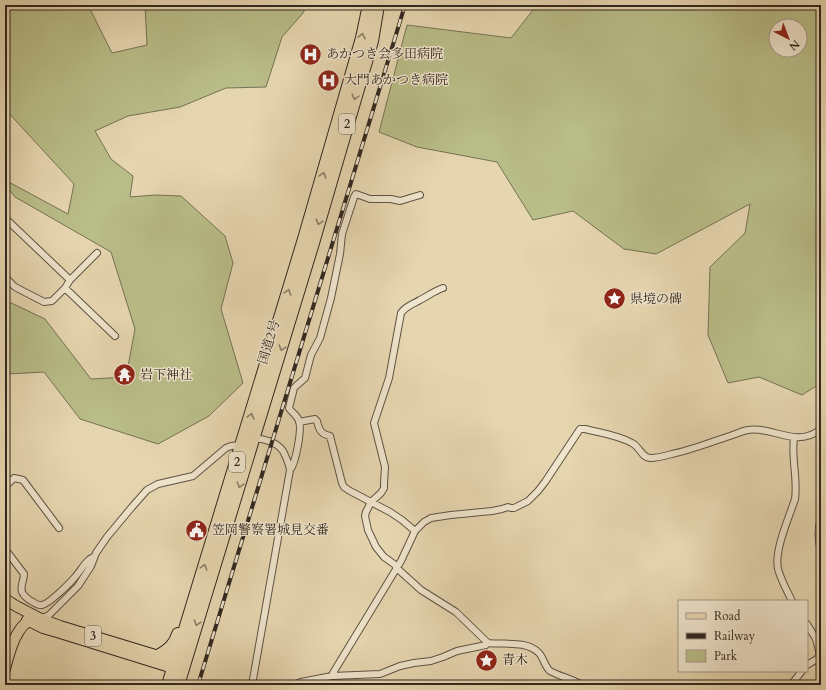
<svg xmlns="http://www.w3.org/2000/svg" width="826" height="690" viewBox="0 0 826 690" font-family="Cardo,'Noto Serif JP',serif">
  <rect width="100%" height="100%" fill="#e6d6b0"/>
  <filter id="stains"><feTurbulence type="fractalNoise" baseFrequency=".005" numOctaves="4"/><feColorMatrix values="0 0 0 0 .2 0 0 0 0 .09 0 0 0 0 .02 0 0 0 .5 -.17"/></filter>
  <radialGradient id="worn" r=".72"><stop offset=".6" stop-color="#630" stop-opacity="0"/><stop offset="1" stop-color="#630" stop-opacity=".3"/></radialGradient>
  <!-- green -->
  <path fill="#b9bd88" stroke="#757254" fill-rule="evenodd" d="M5 5H88L112 53 147 45 145 5H190L204 7 206 5H307L303 13 282 37 266 87 226 88 180 107 128 116 95 131 111 159 133 176 130 197 155 195 181 196 225 236 233 263 221 309 243 383 209 416 158 444 80 419 44 372 7 374 5 372V300L45 319 91 379 126 377 135 329 111 252 15 197 5 184V180L68 214 74 184 5 109Z
    M537 5H821V383L802 395 759 377 728 383 708 335 710 267 745 233 750 204 656 254 624 249 573 211 533 220 497 162 417 147 379 132 407 25 511 38ZM776 26H800V50H776Z"/>
  <g fill="none" stroke-linecap="round" stroke-linejoin="round">
    <defs>
      <path id="street" d="M5 218 70 280
        M5 277 15 287 44 302 52 301 65 288 70 280 97 253
        M65 288 115 336
        M443 288C434 291 428 296 420 300 412 305 407 305 401 313L389 378 374 423 385 467 384 483V488L381 493 371 502 366 512 365 516 368 530 376 547 384 557 394 564 400 571 421 590 456 612 488 643
        M299 422 315 419 317 421C319 430 321 434 330 436L342 483 344 487 350 491 390 512 402 520 415 531
        M290 470C296 463 302 429 299 421 297 415 292 413 289 408L294 388 296 386 305 378 311 355 320 338 331 298 340 254 342 234 354 197 356 194 370 199H391L400 201 420 195
        M5 482 8 484 14 478 23 480 59 528
        M821 517C817 530 818 540 821 552
        M5 549 24 574C24 580 20 586 22 592 24 596 29 600 33 602 36 604 39 606 42 605 49 604 70 583 75 577 81 571 86 559 94 557
        M792 601C787 591 781 580 778 569 774 550 789 518 795 499 798 479 791 458 794 438
        M40 618 48 616 78 586 91 566 96 553 107 537 132 507 147 490 158 484 193 476 226 448 231 446 241 445
        M807 624 816 639 820 655 817 659 807 665
        M332 676 380 674 400 666 414 663 431 661 443 657 457 651 486 645 488 643C504 645 526 640 539 653 543 657 545 667 550 671 559 676 572 679 582 685
        M252 685 290 470C289 464 286 457 283 451 277 442 263 438 253 439
        M294 685 301 682 332 676 333 673 401 561 415 531 424 522 431 518 451 515 492 511 502 509 508 507 511 508H514L528 501 538 491 545 482 580 429H585C601 433 618 435 632 443 640 447 641 457 650 458 658 458 665 456 672 454 691 450 711 442 730 436 736 434 742 431 748 430 774 426 796 449 821 429
        M791 685 802 671"/>
      <path id="primary" d="M5 599 16 606 39 618 60 626 175 661 180 665
        M27 620 43 628 57 632 173 668H181
        M5 669C9 654 16 623 34 619"/>
      <path id="highway" d="M158 656C168 650 175 645 178 634
        M168 685 304 239 362 38 369 5
        M178 685 313 243 372 41 378 5"/>
    </defs>
    <!-- street casing -->
    <use href="#street" stroke="#5e5343" stroke-width="8"/>
    <!-- primary casing -->
    <use href="#primary" stroke="#31271f" stroke-width="12"/>
    <!-- highway casing -->
    <use href="#highway" stroke="#31271f" stroke-width="14"/>
    <!-- street -->
    <use href="#street" stroke="#efe4cc" stroke-width="6"/>
    <!-- primary -->
    <use href="#primary" stroke="#e6d6b0" stroke-width="10"/>
    <!-- highway -->
    <use href="#highway" stroke="#e6d6b0" stroke-width="12"/>
    <defs>
      <path id="rail" d="M198 685 405 5"/>
    </defs>
    <!-- rail casing -->
    <use href="#rail" stroke="#31271f" stroke-width="4"/>
    <!-- rail -->
    <use href="#rail" stroke="#efe4cc" stroke-width="2.5" stroke-dasharray="8" stroke-linecap="butt"/>
  </g>
  <!-- one-way arrows -->
  <defs><path id="oneway-chevron" d="M-2-3.5L2.5 0L-2 3.5" fill="none" stroke-width="1.6" stroke-linecap="round" stroke-linejoin="round"/></defs>
  <g stroke="#8c7e68">
    <use href="#oneway-chevron" transform="translate(362 36) rotate(-76)"/>
    <use href="#oneway-chevron" transform="translate(355 97) rotate(106)"/>
    <use href="#oneway-chevron" transform="translate(323 175) rotate(-74)"/>
    <use href="#oneway-chevron" transform="translate(319 222) rotate(106)"/>
    <use href="#oneway-chevron" transform="translate(288 292) rotate(-73)"/>
    <use href="#oneway-chevron" transform="translate(282 348) rotate(107)"/>
    <use href="#oneway-chevron" transform="translate(251 416) rotate(-73)"/>
    <use href="#oneway-chevron" transform="translate(240 485) rotate(107)"/>
    <use href="#oneway-chevron" transform="translate(204 567) rotate(-73)"/>
    <use href="#oneway-chevron" transform="translate(197 623) rotate(107)"/>
  </g>
  <!-- icons -->
  <defs>
    <symbol id="hospital-disc" viewBox="-11 -11 22 22"><circle r="9.5" fill="#8f2418" stroke="#efe4cc"/><path d="M-5-5h3v3.5h4V-5h3V5h-3V1.5h-4V5h-3Z" fill="#fff"/></symbol>
    <symbol id="sight-disc" viewBox="-11 -11 22 22"><circle r="9.5" fill="#8f2418" stroke="#efe4cc"/><path d="M0-6L1.8-2.2L6-1.7L2.9 1.2L3.7 5.4L0 3.3L-3.7 5.4L-2.9 1.2L-6-1.7L-1.8-2.2Z" fill="#fff"/></symbol>
    <symbol id="temple-disc" viewBox="-11 -11 22 22"><circle r="9.5" fill="#8f2418" stroke="#efe4cc"/><path d="M0-6L5-2H3V0L6.5 2.5H4V6H1.5V3h-3V6H-4V2.5H-6.5L-3 0V-2H-5Z" fill="#fff"/></symbol>
    <symbol id="civic-disc" viewBox="-11 -11 22 22"><circle r="9.5" fill="#8f2418" stroke="#efe4cc"/><path d="M-.6-6.5H3V-4.5H.6V-3L4-1V1h2V6H-6V1h2V-1L-.6-3ZM-1.2 2.5V6h2.4V2.5Z" fill="#fff"/></symbol>
  </defs>
  <g fill-rule="evenodd">
    <use href="#hospital-disc" x="298" y="42" width="25" height="25"/>
    <use href="#hospital-disc" x="316" y="68" width="25" height="25"/>
    <use href="#sight-disc" x="602" y="286" width="25" height="25"/>
    <use href="#temple-disc" x="112" y="362" width="25" height="25"/>
    <use href="#civic-disc" x="184" y="518" width="25" height="25"/>
    <use href="#sight-disc" x="474" y="648" width="25" height="25"/>
  </g>
  <g text-anchor="middle" dominant-baseline="central" stroke-width="3" stroke-linejoin="round" paint-order="stroke">
    <!-- shield labels -->
    <g fill="#efe4cc" stroke="#6a6053" stroke-width="1">
      <rect x="339" y="114" width="16" height="20" rx="3"/>
      <rect x="229" y="452" width="16" height="20" rx="3"/>
      <rect x="85" y="626" width="16" height="20" rx="3"/>
    </g>
    <g font-size="12" font-weight="bold" fill="#31271f">
      <text x="347" y="124">2</text>
      <text x="237" y="462">2</text>
      <text x="93" y="636">3</text>
    </g>
    <!-- poi labels -->
    <g font-size="13" fill="#31271f" stroke="#efe4cc" text-anchor="start">
      <text x="326" y="54">あかつき会多田病院</text>
      <text x="344" y="80">大門あかつき病院</text>
      <text x="630" y="299">県境の碑</text>
      <text x="140" y="375">岩下神社</text>
      <text x="212" y="530">笠岡警察署城見交番</text>
      <text x="502" y="660">青木</text>
    </g>
    <!-- street labels -->
    <g font-size="13" fill="#31271f" stroke="#efe4cc">
      <text transform="translate(269 342) rotate(-73)">国道2号</text>
    </g>
  </g>
  <!-- margin -->
  <rect width="826" height="690" fill="none" stroke="#e6d6b0" stroke-width="20"/>
  <rect x="6" y="6" width="814" height="678" fill="none" stroke="#31271f" stroke-width="2"/>
  <rect x="10" y="10" width="806" height="670" fill="none" stroke="#31271f"/>
  <!-- legend -->
  <rect x="678" y="600" width="130" height="72" fill="#efe4cc" stroke="#a39887"/>
  <rect x="686" y="613" width="20" height="6" fill="#e6d6b0" stroke="#a39887"/>
  <text x="714" y="620" font-size="12" fill="#31271f">Road</text>
  <rect x="686" y="633" width="20" height="6" fill="#31271f" stroke="#a39887"/>
  <text x="714" y="640" font-size="12" fill="#31271f">Railway</text>
  <rect x="686" y="650" width="20" height="12" fill="#b9bd88" stroke="#a39887"/>
  <text x="714" y="660" font-size="12" fill="#31271f">Park</text>
  <!-- north arrow -->
  <g transform="translate(788 38) rotate(138)"><circle r="19" fill="#efe4cc" stroke="#a39887"/>
  <path d="M0-3L7 15L0 10L-7 15Z" fill="#8f2418"/>
  <text y="-6" font-size="11" font-weight="bold" text-anchor="middle" fill="#31271f">N</text>
  </g>
  <rect width="100%" height="100%" filter="url(#stains)"/>
  <rect width="100%" height="100%" fill="url(#worn)"/>
</svg>
